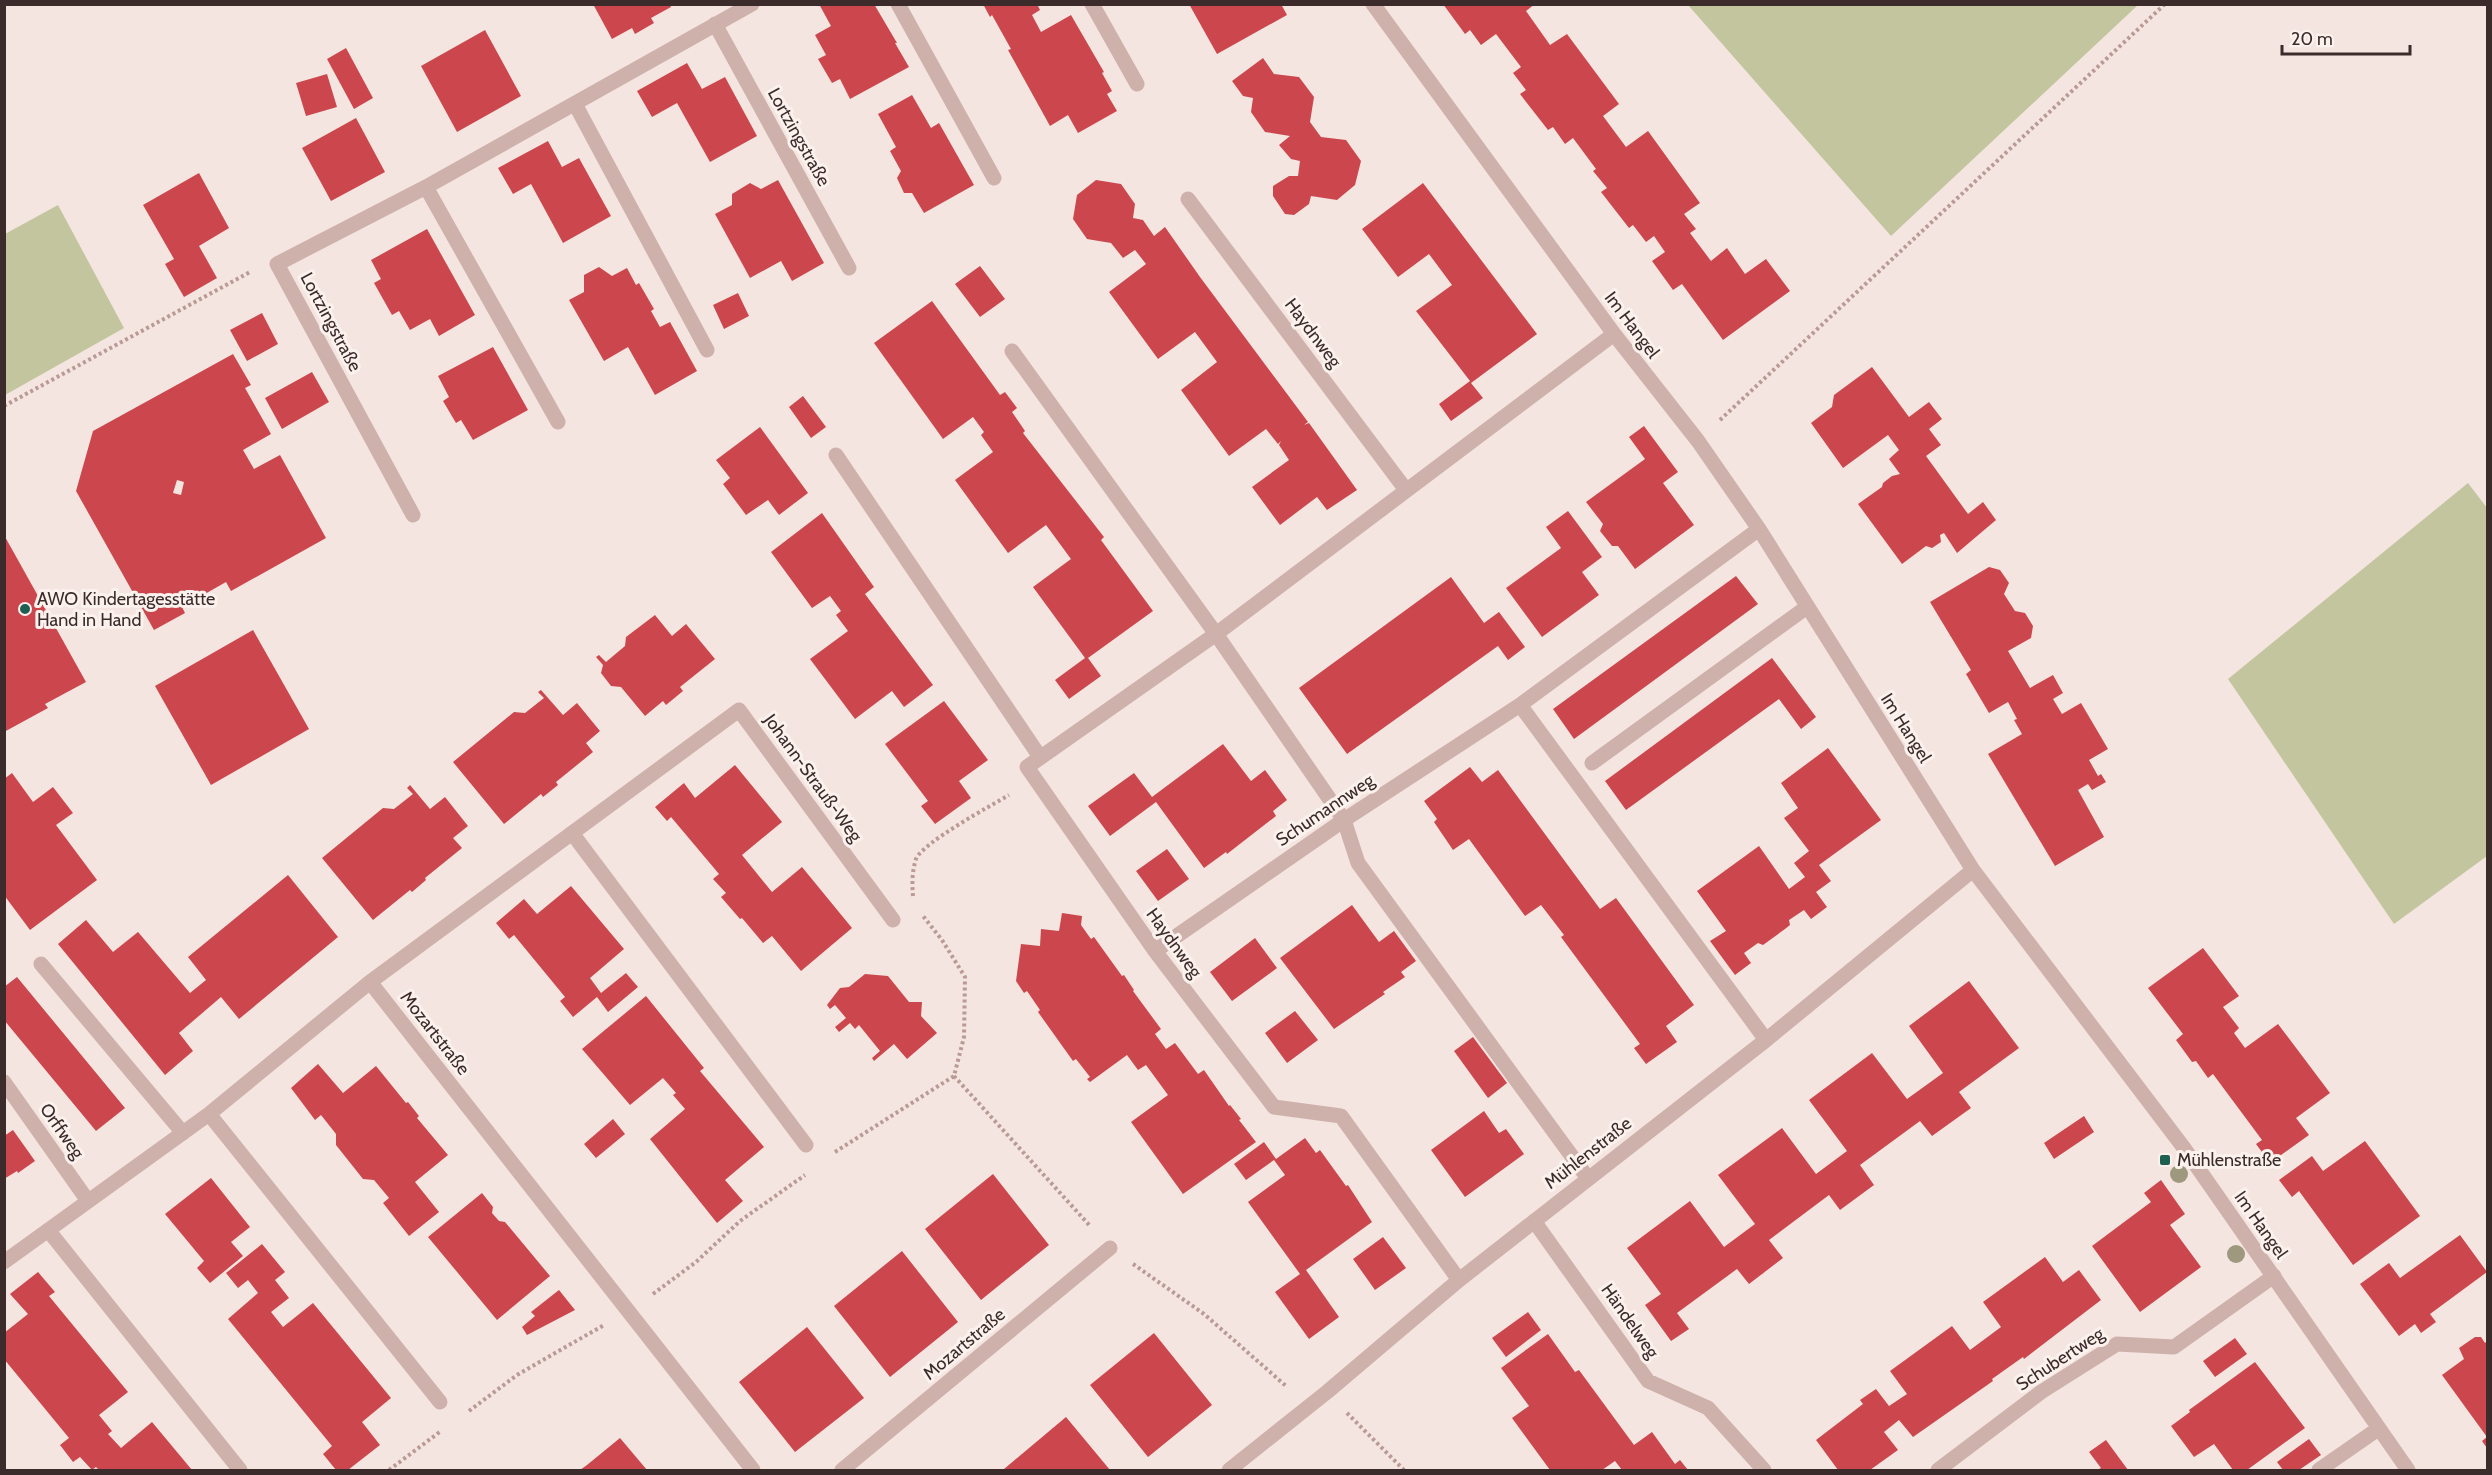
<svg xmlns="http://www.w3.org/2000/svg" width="2492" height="1475" viewBox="0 0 2492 1475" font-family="Cabin,sans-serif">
  <rect width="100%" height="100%" fill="#f4e5e0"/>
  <!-- green -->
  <path fill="#c3c59f" d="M1688 5H2138L1891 236Z
    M58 205 124 328 5 395V234Z
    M2468 483 2487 508V856L2394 924 2228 679Z"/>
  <!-- building -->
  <path fill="#cb474d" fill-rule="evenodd" d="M593 4H670L671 7 651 18 654 23 635 34 632 28 612 39Z
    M819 4H866L867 6 874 4 897 43H895L909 67 850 99 840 79 832 83 818 59 826 55 815 35 831 26Z
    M983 4H1037L1040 10 1032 15 1041 32 1071 15 1104 72 1102 73 1112 91 1107 94 1117 111 1078 133 1068 115 1050 126 1008 50 1011 49 992 15 990 17Z
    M1189 4H1281L1287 15 1217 54Z
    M1443 4H1535L1526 11 1550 45 1567 34 1619 104 1603 116 1626 147 1648 131 1700 203 1684 214 1696 229 1690 233 1711 261 1727 248 1745 274 1766 259 1790 291 1723 340 1682 284 1673 290 1652 261 1665 252 1654 236 1646 242 1633 225 1629 228 1601 192 1607 188 1593 171 1596 169 1573 138 1565 144 1553 127 1548 130 1520 94 1526 90 1513 73 1521 67 1496 34 1481 45 1470 30 1465 34Z
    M485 30 521 96 457 132 421 66Z
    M346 48 373 98 354 109 327 59Z
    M1263 58 1274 74 1299 77 1314 97 1310 122 1321 137 1346 140 1361 161 1355 185 1337 200 1311 196 1309 204 1294 215 1285 214 1273 196V186L1289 176H1298L1300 161 1291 159 1279 145 1290 136 1265 132 1251 112 1253 98 1243 96 1232 81Z
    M687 63 702 89 725 77 757 136 710 162 677 103 652 117 637 91Z
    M327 74 337 107 306 116 296 83Z
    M912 95 931 128 939 123 974 185 924 213 912 193H904L897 178 901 171 890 151 896 147 878 114Z
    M356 118 385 172 331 201 302 148Z
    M548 141 562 167 579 158 611 216 563 243 531 184 513 194 498 168Z
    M199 173 229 228 199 246 217 278 184 297 165 264 174 259 143 205Z
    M778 180 824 263 792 281 781 261 750 278 715 214 732 205V194L750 183 761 189Z
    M1096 180 1121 184 1135 204 1133 218 1143 220 1154 236 1165 227 1200 277 1308 422 1304 425 1309 423 1357 490 1327 510 1317 497 1280 525 1252 487 1289 460 1279 445 1281 441 1278 444 1266 429 1229 456 1181 390 1217 362 1195 332 1158 359 1109 292 1146 264 1135 250 1123 258 1111 243 1087 239 1073 219 1077 195Z
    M1423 183 1537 334 1471 383 1483 398 1451 421 1439 404 1470 381 1416 311 1452 285 1429 254 1398 277 1362 229Z
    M427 229 475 315 439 336 430 319 410 330 399 311 392 315 374 283 381 279 371 260Z
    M980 266 1005 299 980 317 955 284Z
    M599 267 612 276 627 268 636 285 639 283 654 309 651 311 660 327 670 322 697 371 655 395 628 347 604 361 569 300 584 292V275Z
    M738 293 749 316 724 329 713 305Z
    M932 301 1000 395 1005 392 1017 408 1012 412 1025 431 1023 433 1104 537 1101 540 1153 611 1088 658 1101 676 1069 699 1055 680 1085 658 1033 587 1071 559 1046 525 1008 553 955 480 993 452 981 435 984 432 973 417 943 439 874 343Z
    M262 313 278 344 247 361 230 330Z
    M493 347 528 410 473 440 461 420 456 423 443 401 449 397 438 376Z
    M233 354 251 385 245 388 271 434 243 450 254 469 280 455 326 538 231 591 226 582 182 607 185 613 154 630 76 491 93 431ZM177 480 184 482 181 495 173 493Z
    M1872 367 1909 417 1929 402 1942 419 1929 429 1941 445 1926 456 1968 514 1983 502 1996 520 1957 553 1944 533 1940 535 1941 542 1932 548 1926 546 1902 564 1858 504 1882 487 1883 483 1892 476 1900 474 1889 459 1899 450 1888 435 1843 468 1811 423 1832 407 1834 395Z
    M312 372 329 402 282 429 265 398Z
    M803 396 826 427 811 438 789 407Z
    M1644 426 1678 472 1663 483 1694 525 1635 569 1618 546H1612L1600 531 1603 524 1586 502 1645 459 1629 437Z
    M760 427 808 493 779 515 768 500 746 515 723 484 730 478 716 460Z
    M1568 511 1602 557 1582 572 1599 595 1542 637 1506 588 1561 548 1546 527Z
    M822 513 874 587 865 594 933 685 904 707 892 691 855 719 810 659 848 631 836 615 841 611 830 596 812 608 771 552Z
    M4 535 86 682 45 704 48 708 4 732Z
    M1989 567 2000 570 2009 583 2004 594 2015 611 2025 613 2033 626 2031 638 2008 651 2030 688 2053 675 2063 693 2053 699 2062 714 2081 703 2108 749 2089 760 2098 776 2101 774 2106 782 2092 790 2088 784 2078 790 2104 837 2055 866 1988 754 2022 734 2014 720 2017 719 2008 702 1989 713 1966 674 1971 670 1930 602Z
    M1736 576 1758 604 1574 739 1553 709Z
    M1451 577 1484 623 1499 612 1525 647 1508 660 1498 646 1347 754 1299 688Z
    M655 615 672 636 686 624 715 659 680 687 683 691 666 705 663 701 645 716 621 687 611 686 601 673 603 665 596 657 599 655 606 662 625 646 626 637Z
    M253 630 309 729 211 785 155 686Z
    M1772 658 1816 717 1801 729 1779 699 1626 810 1605 781Z
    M541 690 563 715 577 703 600 731 586 743 593 752 556 782 558 785 543 797 541 794 504 824 453 762 514 712 525 713 544 698 538 692Z
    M944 701 988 760 959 781 971 798 935 824 921 806 928 801 885 744Z
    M1223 744 1251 781 1265 770 1287 800 1273 811 1276 816 1227 854 1226 852 1204 868 1156 802 1110 836 1088 806 1134 773 1152 797Z
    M1828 748 1881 820 1819 865 1831 881 1816 892 1827 907 1811 919 1804 910 1789 920 1790 925 1785 929 1763 945 1758 943 1744 953 1751 963 1735 975 1710 941 1726 931 1697 891 1759 846 1789 889 1805 877 1794 863 1809 851 1784 818 1798 808 1781 783Z
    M735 765 782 822 742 855 772 892 802 867 852 928 801 971 772 936 763 943 742 918 740 919 721 897 726 893 713 879 719 874 671 817 667 821 655 807 684 783 695 798Z
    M1470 767 1482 782 1498 770 1600 909 1616 898 1694 1005 1666 1026 1677 1042 1646 1064 1634 1048 1640 1044 1561 937 1564 935 1541 905 1525 916 1469 839 1453 850 1434 822 1437 819 1424 801Z
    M12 773 33 802 53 787 73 813 56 825 97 880 30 930 4 895V779Z
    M410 785 430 809 445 797 468 826 453 838 462 848 425 878 426 880 412 892 410 890 373 920 322 858 383 808 394 809 413 794 407 788Z
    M1167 849 1189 879 1158 901 1136 871Z
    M288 875 338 937 239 1019 221 997 179 1033 193 1051 165 1075 58 944 86 920 113 952 138 932 190 993 206 980 188 957Z
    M571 886 624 949 590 978 601 993 626 973 638 987 608 1012 597 997 573 1017 560 1001 565 997 514 935 509 939 496 923 524 899 537 914Z
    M1352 905 1379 942 1394 931 1416 961 1401 972 1405 977 1383 992 1385 994 1334 1029 1280 958Z
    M1062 913 1082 916 1081 925 1091 939 1094 937 1122 976 1124 975 1134 990 1133 991 1161 1029 1155 1034 1166 1049 1175 1043 1198 1074 1204 1070 1229 1106 1230 1105 1241 1119 1239 1120 1256 1142 1183 1194 1131 1122 1168 1095 1146 1065 1138 1070 1127 1055 1090 1082 1087 1079 1090 1077 1076 1059 1073 1061 1038 1012 1040 1010 1027 991 1024 993 1016 981 1021 944 1040 946 1041 929 1059 931Z
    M1255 938 1277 968 1232 1001 1210 972Z
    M2203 948 2239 996 2223 1007 2239 1028 2234 1033 2245 1048 2278 1024 2330 1093 2296 1118 2309 1135 2270 1163 2256 1144 2262 1140 2213 1074 2208 1078 2196 1061 2192 1062 2176 1040 2183 1034 2148 988Z
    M865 974 888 976 909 1002H922L921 1016 937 1033 907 1059 894 1044 874 1061 872 1058 880 1051 859 1025 855 1029 850 1023 839 1032 835 1027 846 1018 835 1005 830 1009 827 1005 840 988 849 987Z
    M17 977 125 1108 96 1131 4 1020V987Z
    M1969 981 2019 1048 1959 1092 1971 1108 1932 1136 1920 1121 1860 1165 1874 1185 1840 1210 1829 1195 1769 1240 1783 1258 1749 1284 1737 1269 1677 1313 1689 1329 1671 1341 1645 1305 1661 1294 1627 1248 1690 1201 1724 1247 1755 1224 1718 1175 1782 1128 1816 1174 1847 1151 1809 1100 1872 1053 1907 1099 1943 1073 1909 1026Z
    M646 996 704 1068 700 1071 764 1147 725 1180 743 1201 717 1223 650 1139 685 1109 673 1095 676 1093 663 1078 630 1105 582 1049Z
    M1295 1011 1318 1040 1287 1063 1265 1033Z
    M1473 1037 1507 1083 1488 1098 1454 1051Z
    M318 1064 343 1093 376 1066 406 1103 408 1102 419 1116 417 1118 448 1155 415 1182 439 1212 409 1236 383 1203 389 1198 374 1180 363 1179 336 1145V1134L321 1115 315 1120 291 1088Z
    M1484 1111 1499 1133 1506 1129 1524 1154 1465 1197 1431 1150Z
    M2084 1116 2094 1132 2054 1159 2044 1143Z
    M613 1119 625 1134 596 1158 584 1144Z
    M13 1130 35 1161 18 1173 17 1171 4 1179V1136Z
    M1305 1138 1316 1153 1320 1150 1346 1186 1348 1185 1372 1222 1306 1270 1339 1317 1309 1339 1275 1292 1300 1274 1248 1202 1285 1175 1274 1160 1246 1180 1234 1164 1264 1142 1276 1159Z
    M2365 1141 2420 1216 2353 1265 2299 1191 2292 1197 2279 1180 2312 1156 2323 1171Z
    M993 1174 1049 1245 981 1300 925 1229Z
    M211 1178 250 1227 231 1242 243 1256 210 1283 197 1268 204 1261 165 1214Z
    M2161 1180 2185 1214 2170 1225 2201 1267 2140 1312 2092 1246 2151 1202 2144 1193Z
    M482 1193 493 1207 492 1213 499 1221 505 1222 550 1276 497 1320 428 1237Z
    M2460 1235 2487 1272 2430 1314 2436 1322 2421 1333 2415 1324 2399 1336 2360 1284 2389 1263 2400 1278Z
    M1383 1237 1406 1268 1375 1290 1353 1259Z
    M262 1244 285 1272 275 1280 289 1298 271 1312 283 1327 313 1303 391 1398 362 1422 380 1445 348 1470H336L323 1454 332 1446 228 1319 258 1293 248 1280 238 1288 226 1273Z
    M902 1251 958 1322 890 1377 834 1306Z
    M2045 1257 2063 1282 2079 1270 2101 1300 2024 1359 2023 1357 1992 1379 1993 1381 1913 1437 1899 1420 1884 1432 1898 1450 1870 1470H1838L1816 1440 1863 1404 1860 1400 1876 1389 1889 1406 1907 1394 1890 1371 1952 1326 1970 1350 2001 1327 1983 1302Z
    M38 1272 55 1292 49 1296 128 1392 99 1415 112 1431 108 1434 121 1448 152 1422 192 1470H99L96 1467 92 1470 80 1457 73 1462 60 1445 69 1438 4 1359V1333L28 1314 10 1294Z
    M559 1290 575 1310 527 1335 522 1327 535 1316 531 1312Z
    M1528 1312 1541 1330 1506 1357 1492 1338Z
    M807 1327 864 1398 795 1452 739 1382Z
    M1154 1333 1212 1405 1148 1457 1090 1385Z
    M1548 1334 1575 1372 1579 1370 1634 1445 1652 1432 1675 1464 1680 1460 1688 1470H1622L1615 1461 1602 1470H1550L1512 1418 1529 1406 1501 1368Z
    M2475 1337H2481L2485 1343 2487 1341V1448L2482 1441 2487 1437 2442 1375 2464 1359 2459 1348Z
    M2235 1338 2247 1354 2215 1377 2203 1361Z
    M2255 1362 2305 1428 2247 1470H2233L2214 1444 2194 1457 2171 1426 2190 1412 2189 1410Z
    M1066 1417 1110 1470H1005L1004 1469Z
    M620 1438 647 1470H580L587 1465Z
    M2309 1439 2321 1455 2299 1470H2283L2277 1462Z
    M2106 1440 2128 1470H2097L2101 1468 2089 1452Z"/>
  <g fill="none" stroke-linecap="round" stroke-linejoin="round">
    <!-- path -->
    <path stroke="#ba9a95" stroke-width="4" stroke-dasharray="3 3" stroke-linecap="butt" d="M4 406 250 272
      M1720 420 2165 4
      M913 896C912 884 912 871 916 859 922 843 992 805 1009 795
      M954 1076 1091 1227
      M835 1152 954 1076 964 1037 965 977 942 940 923 916
      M1133 1264 1204 1314 1286 1386
      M653 1294 696 1262 740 1221 805 1175
      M469 1411 517 1375 604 1325
      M1347 1413 1404 1470
      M389 1470 441 1431"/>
    <!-- minor -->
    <path stroke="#ceb1ab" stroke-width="15" d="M898 4 994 178
      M1092 4 1137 84
      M1373 4 1614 334 1698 441 1759 529 1973 870 2184 1148 2408 1470
      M715 24 849 268
      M575 104 707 350
      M426 187 558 422
      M1188 199 1406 490
      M1012 351 1216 634 1344 820 1358 863 1587 1177
      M836 455 1040 757
      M413 515 277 264 426 187 752 4
      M1520 705 1766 1040
      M1592 763 1807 607
      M572 833 806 1145
      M1155 951 1344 820 1520 705 1759 529
      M41 964 183 1133
      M370 982 739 710 893 920
      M4 1082 88 1201
      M209 1114 440 1402
      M1534 1221 1648 1381 1708 1408 1764 1470
      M48 1230 240 1470
      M4 1262 209 1114 370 982 753 1470
      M1459 1280 1341 1116 1274 1107 1155 951 1027 767 1216 634 1614 334
      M842 1470 1110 1248
      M1229 1470 1327 1392 1459 1280 1766 1040 1973 870
      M1938 1470 2041 1392 2117 1344 2174 1347 2274 1276
      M2319 1470 2378 1429"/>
  </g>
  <!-- trees -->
  <g fill="#9e997e">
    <circle cx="2179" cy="1174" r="9"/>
    <circle cx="2236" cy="1254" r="9"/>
  </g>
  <!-- markers -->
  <g fill="#1d5f51" stroke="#fbf1ed" stroke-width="2">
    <circle cx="25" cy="609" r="6"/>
    <rect x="2159" y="1154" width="12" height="12" rx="3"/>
  </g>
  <g text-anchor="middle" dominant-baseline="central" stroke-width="6" stroke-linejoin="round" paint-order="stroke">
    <!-- street labels -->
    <g font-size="18" fill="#3b2b2a" stroke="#fbf1ed">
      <text transform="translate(799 137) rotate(61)">Lortzingstraße</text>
      <text transform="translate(331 322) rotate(62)">Lortzingstraße</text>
      <text transform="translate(1632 325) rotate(53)">Im Hangel</text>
      <text transform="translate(1313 333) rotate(53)">Haydnweg</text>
      <text transform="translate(1906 728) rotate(58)">Im Hangel</text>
      <text transform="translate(813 778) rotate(54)">Johann-Strauß-Weg</text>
      <text transform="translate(1325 810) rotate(-34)">Schumannweg</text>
      <text transform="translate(1174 943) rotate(54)">Haydnweg</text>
      <text transform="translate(435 1033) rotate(52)">Mozartstraße</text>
      <text transform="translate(62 1131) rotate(55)">Orffweg</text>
      <text transform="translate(1588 1153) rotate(-38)">Mühlenstraße</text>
      <text transform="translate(2261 1225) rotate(55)">Im Hangel</text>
      <text transform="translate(1630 1321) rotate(55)">Händelweg</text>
      <text transform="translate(964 1344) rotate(-40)">Mozartstraße</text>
      <text transform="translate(2060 1359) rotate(-33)">Schubertweg</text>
    </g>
    <!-- poi labels -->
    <g font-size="18" fill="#3b2b2a" stroke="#fbf1ed" text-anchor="start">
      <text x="37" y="599">AWO Kindertagesstätte<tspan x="37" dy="21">Hand in Hand</tspan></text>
      <text x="2177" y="1160">Mühlenstraße</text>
    </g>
  </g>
  <!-- border -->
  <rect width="2492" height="1475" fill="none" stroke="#3b2b2a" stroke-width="12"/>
  <!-- scale -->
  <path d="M2282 45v9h128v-9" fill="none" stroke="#3b2b2a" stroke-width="3"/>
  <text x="2291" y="45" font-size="18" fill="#3b2b2a" stroke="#fbf1ed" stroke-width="4.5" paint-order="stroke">20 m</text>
</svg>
